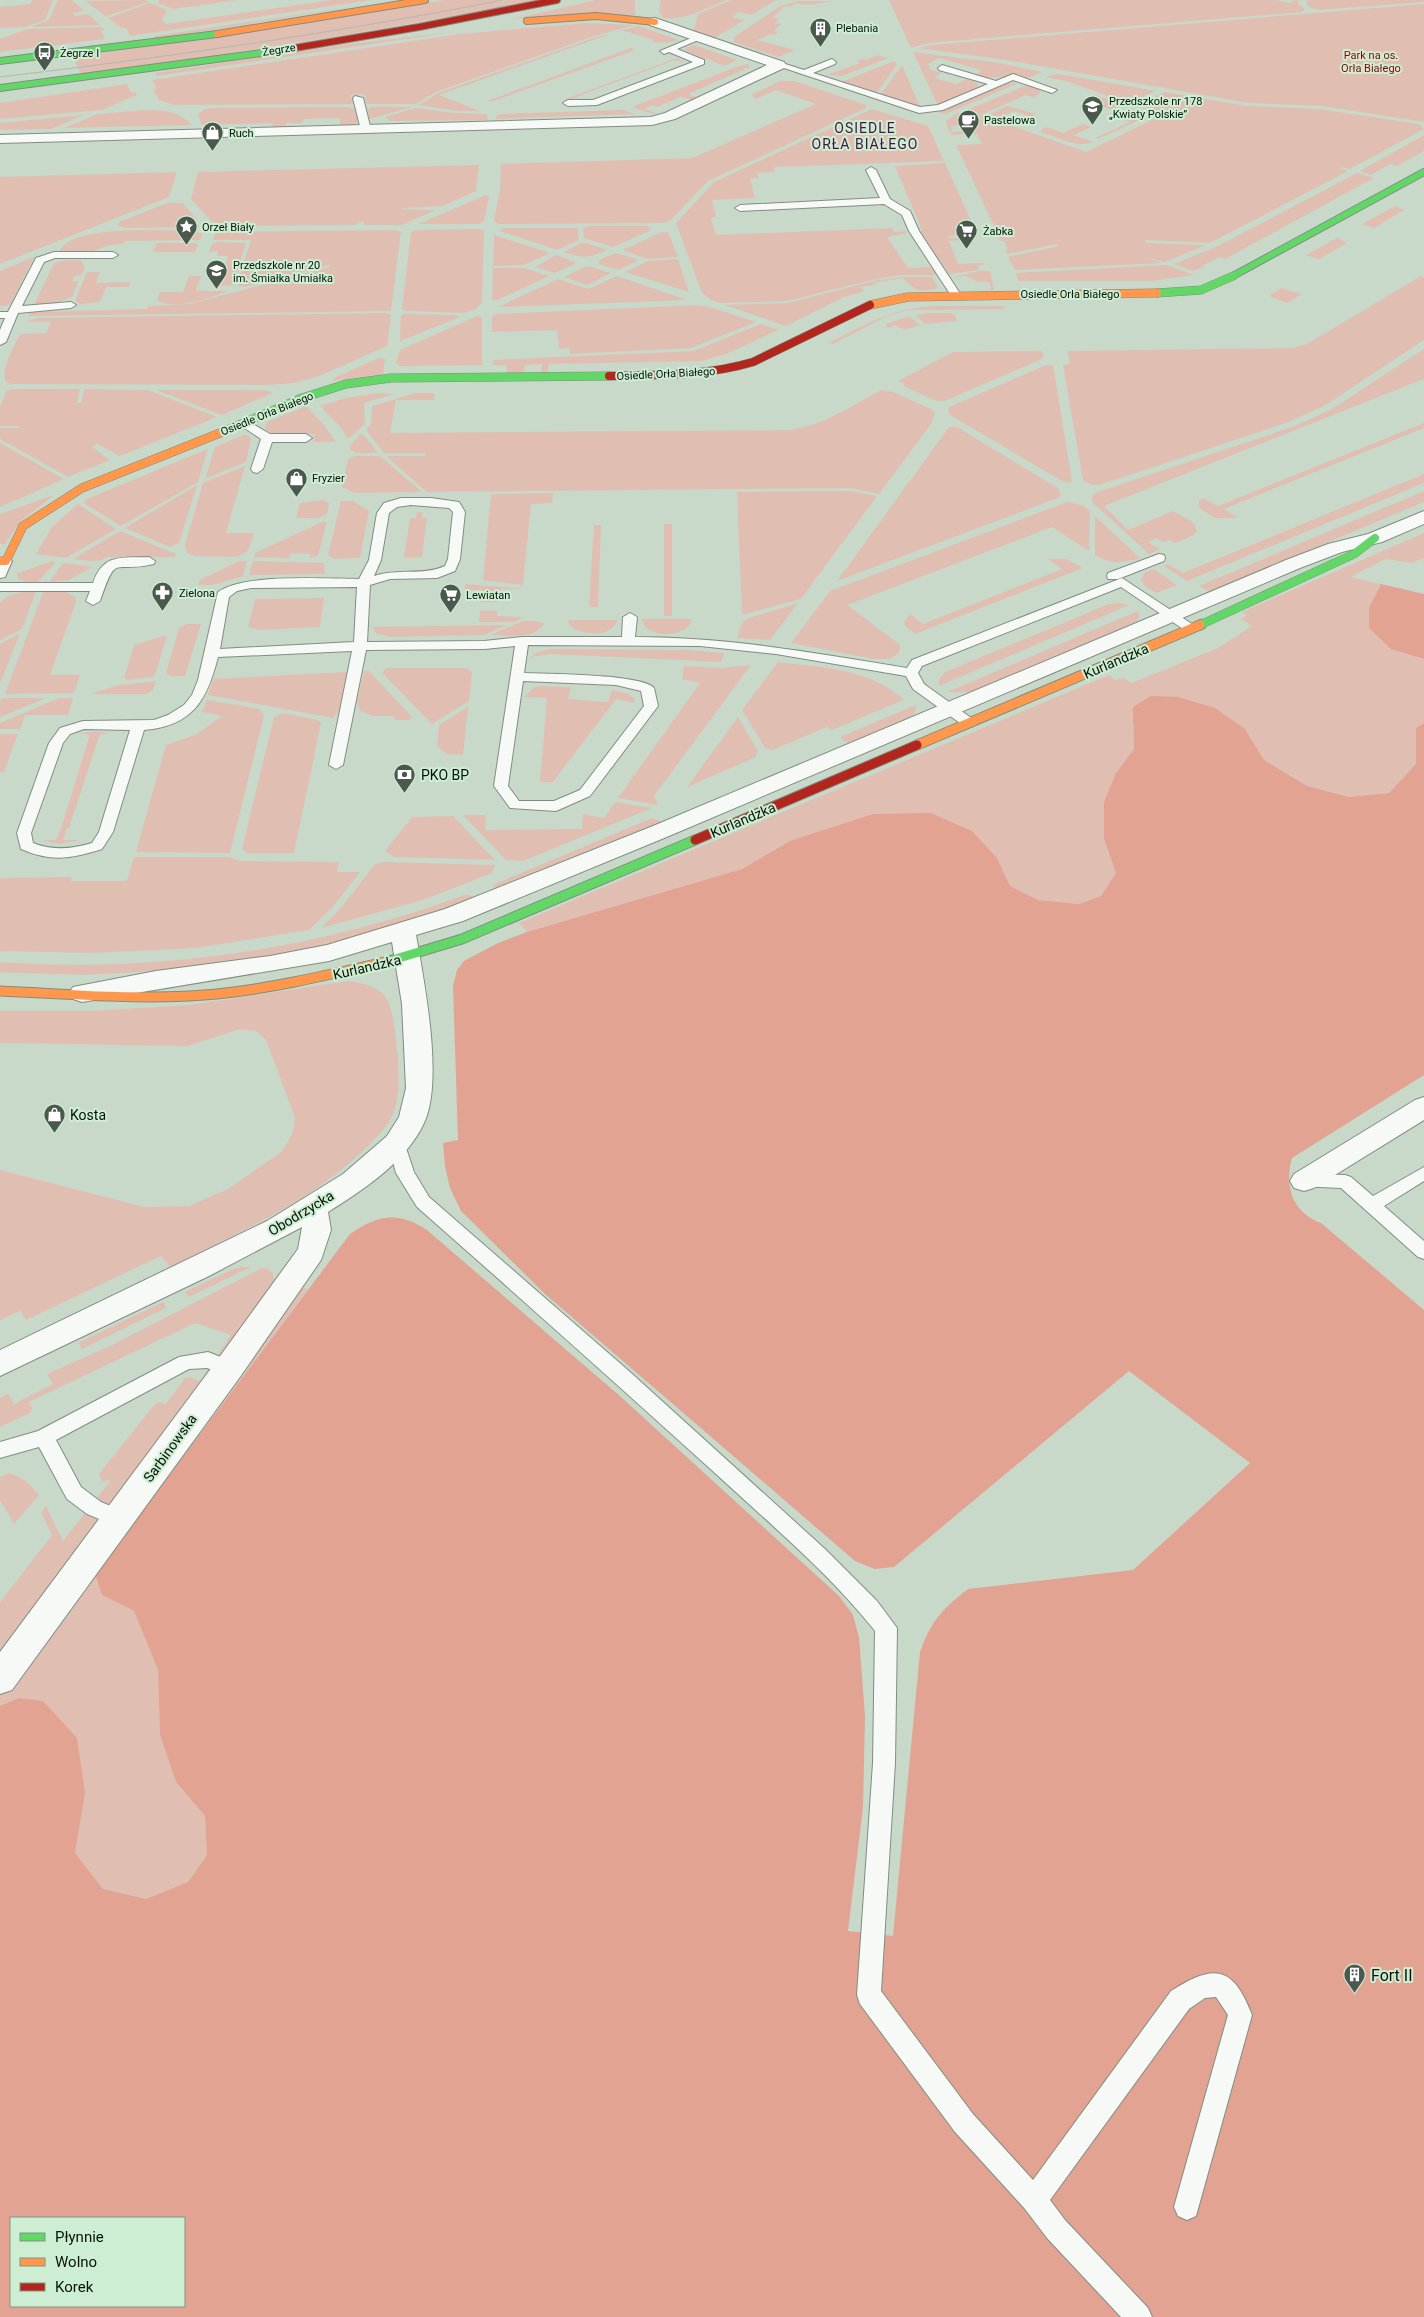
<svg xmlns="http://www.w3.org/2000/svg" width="1424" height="2317" viewBox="0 0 1424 2317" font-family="Roboto,sans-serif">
  <rect width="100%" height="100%" fill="#c8d9ca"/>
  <!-- green -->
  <path fill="#e0bfb2" d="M32 0H53L45 20 25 27 0 28V7L30 4Z
    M58 0H72L84 11 73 13 75 16 88 14 100 25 31 27 49 20Z
    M146 0 149 2 106 16 85 1Z
    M159 0H238L173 9 158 3Z
    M332 0H372L130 36 126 28H122L108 18 150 3 167 10 162 20 166 24Z
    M444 0H498L502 2 506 0H539C387 29 235 54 81 74L73 57 298 25Z
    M596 0H635V15H559L513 19Z
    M661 0H727C709 7 684 21 664 18L659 11Z
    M732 0H776L752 15 739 12 732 17 744 20 713 39 693 32 698 14Z
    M889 0H1274L1291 3 1294 0H1298V4L1305 9 1302 12 928 43 911 48Z
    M1308 0H1424V2L1320 10C1314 9 1308 8 1306 2Z
    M798 1H834L808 5 795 3 791 7 785 6 773 17 779 19 775 23 781 24 774 31 778 32 775 35 771 34 757 40 795 50 778 57 733 42 734 37 780 6Z
    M376 3 156 39 154 36Z
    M1424 4V122L1322 106 1248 103 1006 60 918 48 931 45Z
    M585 23 634 25 591 37 436 92 416 104H366L365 94 350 95 354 104 174 105 159 100 153 90 157 89 152 80 461 34Z
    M638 26 679 40 666 43 651 42 655 40 621 30 439 95 480 111H458L419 105 438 93 593 38Z
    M101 27 105 30 101 31 105 39 0 52V39L27 29Z
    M460 31 157 76 155 73 350 44Z
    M694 45 737 60 725 66 686 51V48Z
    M631 48 635 50 491 102 487 101Z
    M913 52 1000 63 1042 72 1026 79C1007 72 996 82 975 75L982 70 939 58 928 64 931 70 942 73 934 78 956 84 966 79 975 82 979 86 976 91 938 106Z
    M878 55 888 58 842 76 827 75 860 63 857 61 862 59 866 60Z
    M677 58 685 63 675 60 571 99 572 101 563 100Z
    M894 61 897 65 876 94 839 83Z
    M742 65 748 64 750 67 688 94 699 98 692 100 681 97 657 107 652 105 645 109 656 113 653 114 634 108V106Z
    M902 65 920 107 880 95Z
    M1056 74H1059L1156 91 1131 102H1124L1066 81 1045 77Z
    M780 81H794L866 105V108L708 181 672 219 664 223 498 224 494 221 500 189 501 164 692 158 816 104 776 90 756 99 751 95Z
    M1018 83 946 114 938 112 1003 84Z
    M127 84 131 93 136 92 137 95 102 110 0 119V103Z
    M1027 85 1039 89 1040 93 1034 98 1026 95 981 115 1086 152 1156 118 1153 110 1142 107 1141 104 1165 92 1248 106 1319 109 1419 124 1424 129 1350 169 1341 167 1339 168 1348 171 1210 243 1145 240 1146 243 1206 245 1165 262 1141 256 1162 263 1015 270 1008 257 1059 246 1058 244 1007 254 1006 250 1008 249 1004 241H1001L956 145 982 144 977 134 951 135 950 132 965 131 962 126H951L952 131H949L946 121 953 116Z
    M1094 95 1120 103 1121 106 1113 110 1081 100Z
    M1007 106 1036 114 1030 117 1014 111 1000 118 991 114Z
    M347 107 356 109 359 120 355 124 339 128 341 118 304 119 302 123H286L285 129H273V123L202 125 198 114 205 109 213 108Z
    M373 107H412L370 119 367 109Z
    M416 108 454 113 485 114 487 115 488 120 390 121 385 117Z
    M872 109 928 126 944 161 773 167 775 172 757 173 759 178 750 179 755 198 712 200 716 216 711 218 716 235 892 228 894 232 907 231 905 234 887 237 908 268 930 267 938 275H902L876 279 787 301 720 303 711 300 702 293 676 223 714 182Z
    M1130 109 1144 111 1146 117 1098 139 1095 138 1130 122 1123 119 1129 116 1121 113Z
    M145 110C164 110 179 111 192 125L64 128 98 114Z
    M623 110 635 114 496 119 497 115 504 114Z
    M84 115 51 129 0 130V123Z
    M1083 124 1091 127 1074 135 1093 142C1077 149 1057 137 1041 132V130L1047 127 1063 133Z
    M1424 135V151L1397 166 1390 164 1371 175 1360 171Z
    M945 163 977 234 947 236 949 238H962L963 240 949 241 958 264 984 263V265H978L979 270 949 274 920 231 922 230 895 166Z
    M479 165 476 191 443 206 402 208V209L436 210 402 225H365L364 222H359L356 225 219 226 214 224 191 199 198 172Z
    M177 172 169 197 0 264V177Z
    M1357 173 1374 178 1225 259 1220 257 1202 266 1204 267 1193 271 1174 264 1218 246Z
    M486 195 489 196 484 221 479 224H418Z
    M167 203H183L197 220 198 227 125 228 117 225 121 221Z
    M1395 206 1404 210 1374 228 1362 224Z
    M591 226H648L651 230 613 247 584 238 583 228Z
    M503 228H578L579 240 557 250 500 231Z
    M479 229 484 231 482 302 476 309 464 313 406 311 402 309 411 232 416 230Z
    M395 230 401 232 391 311 28 316 30 312 147 309 148 306 189 304 330 267 329 265 245 287 239 286 237 284 251 240H213L215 234 219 232Z
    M195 231 202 234 200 240 125 241 124 244 110 245 91 252H59C70 223 168 231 195 231Z
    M662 232H668L678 257 648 259 622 250Z
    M494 235 550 253 524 265 493 266Z
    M1337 238 1347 243 1319 259 1306 255Z
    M216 242 246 243 233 285 219 286 228 256H217L218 251 209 252 212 244Z
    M157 243H194L198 244 195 252H153Z
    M582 243H587L607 250C588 259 584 258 563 252Z
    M616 253 637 259V261L618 270 599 264V260Z
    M556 255 575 262V264L555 273 535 267Z
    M34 257 12 302 7 306H0V271Z
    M678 259 689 292 625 272 648 261Z
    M66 260H81L85 267 81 275 74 276 72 281H79L72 297 51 305 33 307 54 263Z
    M1167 265 1194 275 1152 281H1018L1016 273Z
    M584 267H592L611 273 587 285 564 277Z
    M493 268H524L549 276 497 300H492Z
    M980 271H990L994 290H991L989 282 975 281 966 276 952 277Z
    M87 272H100L96 283 131 282 129 287H106L100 302 80 304 75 301Z
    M189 276H201L196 291H228C209 298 175 311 157 300L160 292H183Z
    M617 276 687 300 498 307 558 279 588 289Z
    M1421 276 1424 278V340L1324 406 1289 422 1099 485H1092L1083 480 1063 365 1070 364 1067 351 1291 348 1307 344Z
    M903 277H932L938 288C920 292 916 292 903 278L873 283 875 285 860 287 865 291 844 297 786 326 725 305 788 303 878 280Z
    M1281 288 1302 294 1287 303 1271 297 1270 295Z
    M697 305 713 308 756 322 691 348 570 354V348L559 349 557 330 492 332V316L497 314Z
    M937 306H1005L1003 309 909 310 887 316 833 344 829 343C868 323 892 308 937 306Z
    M385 313 391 315 387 346 317 377 292 383 269 385 12 384 6 382C0 368 14 347 20 334L46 333 51 322H25L38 318Z
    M926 313H951L956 316 957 321 925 324 916 315Z
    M405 314 455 315 460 317 400 341 401 315Z
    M477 316 482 318V365L400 366 396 363 400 350Z
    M909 316 920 325 905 330 894 325 889 328 886 327V324Z
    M761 324 778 330 729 353 702 361 549 364 548 373H541L542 364 525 365 524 373H507V365H493V360L694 351Z
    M1424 349V379L1104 506 1128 530 1173 511 1194 523 1197 531 1194 535 1175 543 1170 540 1163 542 1156 538 1148 542 1160 549 1149 554 1092 502V496L1095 493 1295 426 1332 409Z
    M1042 351 1044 358 945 401H937L905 387 903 383 898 381 953 352Z
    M379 358 385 359 383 375 331 381 336 377Z
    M1046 365H1053L1072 481 1070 483 1062 481 950 415 948 411 949 407Z
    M12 389H80L77 403H81L84 389 148 390 217 417 120 456 97 444 92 447 110 460 68 477 0 439V428H19L20 426H0V407L6 391Z
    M156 390H265L273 393 222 415Z
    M881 390 893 392 931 409 935 413 931 424 879 494 851 488 427 492 386 456H425V453H384L366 430 371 424 372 406 416 393H433L435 395 434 400H396L390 433 789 430C822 426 852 406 881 390Z
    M378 393 394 394 364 403 365 424 348 439 342 429 320 406 346 398Z
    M306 406 324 425 336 442H313L315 434H277L271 433 265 429 267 422Z
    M1424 423V428L1224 509 1238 518H1215L1199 508V501L1203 498 1218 506Z
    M949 427H957L1059 489 1061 495 1058 498 837 581Z
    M362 433 378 453H357L350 450 351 444Z
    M243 435H248L251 439 246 462 205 479 215 447Z
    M0 443 64 479 0 507Z
    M208 449 198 482 121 526 85 504V500L101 493Z
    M356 456H380L422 492 354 493 342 487 348 459Z
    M245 466 226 533H254L248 551 237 557 195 556 187 553 185 545 203 483Z
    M1424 474V483L1187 581 1164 566 1168 564 1183 573Z
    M197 485 179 543 170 547 125 528Z
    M850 491 877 496 801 599 742 615 737 492Z
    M1424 491V502L1210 592 1199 586Z
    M553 493 552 503 531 504 523 585 483 580 491 494Z
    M54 495 22 520 4 545 0 543V514Z
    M323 500 329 503 327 514 318 518H296L300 503Z
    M341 501H353L369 511 360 558 334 559 328 555Z
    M1067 502 1082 505 1090 511 1089 551 1052 527 847 605 900 645 899 653 890 659H874L791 643 830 591Z
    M78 504 116 529 66 558 36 554 52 527Z
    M417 512H423L422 518H427L422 557 404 558 410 518H416Z
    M1095 516 1140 558C1124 563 1110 565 1095 555Z
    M322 522H327L318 556 310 558 311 554 291 553 289 558 254 557 255 553Z
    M664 524H672V616H664Z
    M594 525H601L598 607H589Z
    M120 531 176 554 175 557H107C97 564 85 560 73 559Z
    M1424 533V558L1412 563 1386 559 1350 577 1381 584 1369 608 1419 659H1424V723L1416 729V764L1389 793 1349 797 1307 786 1264 760 1245 729 1133 726 1134 749 1116 773 1104 839 1116 873 1101 896 1079 904 1038 900 1010 886 997 858 790 841 742 869 527 932 519 923 1109 675 1115 680 1124 678 1132 683 1218 648 1252 626 1241 619 1247 615 1242 612Z
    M1048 559H1066L1083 568 915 634 906 627 904 622 910 614 923 624 1062 569Z
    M52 561 56 562 37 583H29L18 578 17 574 21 572Z
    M239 561H247L243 576 213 585H198L200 580Z
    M253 561 324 563 325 574 249 575Z
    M63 563 90 566 92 567 69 580 49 582Z
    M1154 569 1177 585 1156 593 1145 586 1141 580 1145 572Z
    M465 584 525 589H500L498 602H481L482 590H465Z
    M44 590 64 591 75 597 76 602 50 675H80L74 693 5 694Z
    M27 591H36L22 629 0 640V603L8 596Z
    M324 598 320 627 259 630 248 627 255 599Z
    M798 603 770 640 737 638 742 623 749 618Z
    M1119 603 1129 605 939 686V679L945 672 1109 604Z
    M480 611H497V616L524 617 514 622H479Z
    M1138 611 1139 617 1135 623 1124 628 982 688 970 692H947Z
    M642 619H692C689 638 644 640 642 619Z
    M568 620H618C612 638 581 636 569 625Z
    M523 621H535L544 623C536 641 506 635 490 635Z
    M187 624H201L185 676H171L166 673 179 628Z
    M506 625 485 635 390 637 377 634 372 627Z
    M20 633 0 684V644Z
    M163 636H167L156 672 153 677 128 680 124 678 134 645Z
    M551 649 689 650 724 653 721 662 551 654 530 657 538 652Z
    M778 662C819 667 873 669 904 700L832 730 827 727 773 750 765 748 742 710Z
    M751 665 654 796 658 805 618 798 700 683 682 679 684 666 720 668Z
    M386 668H466L472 672 469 701 432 724 382 673Z
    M364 671H369L412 717 409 720H394L395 716H373L360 711 357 702Z
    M347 672 339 711 333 718 208 695 213 679Z
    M156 681 153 690 146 694H90L119 685Z
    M540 686 571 687 568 699 608 702 612 690 628 694 634 698 635 703 616 699 553 782H540L547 698 524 697 533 688Z
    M3 698H46L0 717V700Z
    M59 698H73L68 715H25L20 729H0V723Z
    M207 700 260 709 264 716 230 853 136 852 166 745 195 735 222 716 202 712Z
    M916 705C917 713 912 717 905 721L848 743 840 737Z
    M468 707 463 755 447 754 437 746 439 725Z
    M284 713 318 720 321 723 294 853H247L242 849 274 717Z
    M738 717 758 751 756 757 687 787Z
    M95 731 111 734H100L69 828H67L63 840H80L59 844 42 840H56L61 829 90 734H78Z
    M0 734H18L4 772H0Z
    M615 802 652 808 523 861 506 860 463 815H486L485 830 582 829 583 814 604 818Z
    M453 816 495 860 394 857 385 851 412 817Z
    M652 818 666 823 492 891 495 884Z
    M134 857H229L240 861 339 862 337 872H360L333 907 309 930 196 948 93 953 0 951V878L72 877 71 881H127Z
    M383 862 495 865 492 873 423 900 321 928 340 909 375 864Z
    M464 895H470L479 901 315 949 194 969 84 975 0 972V962C157 973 316 950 464 895Z
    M348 981C385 986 391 997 395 1032 398 1054 402 1091 394 1111 390 1124 381 1132 372 1142 317 1199 240 1232 170 1267L161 1256 26 1320 20 1311 0 1320V1170L145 1207 189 1206 230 1188 282 1151 292 1135 295 1118 266 1040 256 1031 240 1029 188 1046 0 1043V1011H90L189 1005Z
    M240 1267H251L189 1297 185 1292 231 1270Z
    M262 1268 268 1269 273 1273V1278L308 1289 95 1574 102 1595 134 1611 158 1670 160 1735 176 1782 205 1816 207 1855 188 1882 146 1899 103 1889 75 1853 85 1793 19 1698 0 1706V1602L52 1535 41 1512 46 1506 63 1541 111 1480 102 1482 99 1474 154 1405 159 1402 166 1404 185 1378 189 1377 200 1381 231 1335 195 1323 29 1402 32 1408 30 1413 0 1427V1398L8 1394 14 1404 53 1384 47 1374 110 1346Z
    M163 1302 166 1308 82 1349 78 1343Z
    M9 1473C23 1477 30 1484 39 1495L14 1524 0 1500V1477Z"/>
  <!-- forest -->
  <path fill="#e2a392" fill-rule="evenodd" d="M1381 584 1424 594V659L1391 649 1369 628V608Z
    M1151 696 1178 697 1215 708 1245 729 1264 760 1307 786 1349 797 1389 793 1416 764V728L1424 723V1075L1292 1158C1284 1186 1292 1212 1321 1223L1424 1310V2317H0V1706L19 1698 43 1701 77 1738 85 1793 75 1853 103 1889 146 1899 188 1882 207 1855 205 1816 176 1782 160 1735 158 1670 134 1611 102 1595 95 1574 350 1234C378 1215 398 1211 427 1230L621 1397 839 1596 853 1615 859 1637 865 1716 863 1807 848 1931 893 1936 920 1652C932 1620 941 1610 968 1589L1133 1570 1250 1463 1129 1371 894 1567 875 1569 855 1561 544 1293 461 1211 450 1188 445 1166 443 1143 458 1140 453 986 457 970 464 961 496 944 527 932 742 869 790 841 873 814 931 813 972 831 997 858 1010 886 1038 900 1079 904 1101 896 1116 873 1104 839V802L1116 773 1134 749 1133 707ZM11 2218H184V2306H11Z"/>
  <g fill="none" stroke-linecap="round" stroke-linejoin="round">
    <defs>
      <path id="lane" d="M696 36 703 38 677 49 704 60V64L597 105 568 106 563 103 568 100H593L693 62 669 52 664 54 660 51Z
        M832 59 836 62 835 64 813 73 920 107 938 105 988 84 939 70 938 68 942 65 996 81 1013 74 1057 90 1052 93 1013 80 943 110 919 113 775 65 779 62 804 70Z
        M355 96 363 98 371 130 369 132 361 130 353 98Z
        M871 167 876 170 890 199 910 211 919 231 961 295 960 297H952L909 231 902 215 884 204 740 211 735 208 740 205 880 198 866 170Z
        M54 252H113L118 255 113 258H55L44 262 22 306 71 302 76 305 71 308 18 313 6 342 0 345V330L5 318H0V312H8L36 258Z
        M244 419 270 434H306L312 438 306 442H272L263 469 257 473 253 472 251 469 261 439 240 425 238 423Z
        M401 498H431L459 502 465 512 460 559 455 571 437 578 390 579 370 585 367 642 484 641 522 637H622L623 617 630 613 637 617 635 637C727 637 816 653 907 668L912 660 1122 578 1198 628 1196 631H1186L1121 587 922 666 918 673 924 684 974 720 976 723 974 726H964L913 689 906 676 776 654 700 646 528 645 524 673C546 674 643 674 654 688L658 706 590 796 556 811 510 808 494 786 515 646 484 649 366 650 343 765 336 769 329 765 352 651 218 657C207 700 193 726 144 730L113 832 102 849C71 859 51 862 21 849L17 833 49 743 60 728 83 721 154 720 168 715 184 705 192 695 198 680 218 592C246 573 323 579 359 579L369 560 377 513 384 503ZM411 505 449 508 453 512 448 559 445 566C423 576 397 568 374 576L381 560 389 513 397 507ZM357 587 354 642 220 649 229 597 237 591 251 588ZM523 681 616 685 641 691 644 706 580 790 554 801H519L508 786ZM84 729 130 730 99 832 92 843C72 849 53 851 33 843L31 833 63 743 70 734Z
        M1159 554 1164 555 1165 558 1164 561 1118 579H1108L1107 576 1108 573Z
        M6 557 12 561 5 577 0 578V560Z
        M149 557 155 561 154 564C113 574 117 551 100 601L93 605 86 601 90 591H0V583H93C103 553 122 558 149 557Z
        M397 1137 403 1139 414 1172 429 1197 630 1372 825 1549 877 1601 897 1628 895 1763 881 1991 973 2114 1033 2180 1171 1991C1215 1963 1233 1966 1252 2015L1196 2216 1187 2220 1178 2216 1174 2207 1228 2015 1216 1997 1205 1998 1189 2009 1050 2200 1065 2220 1148 2308 1152 2317H1121L1047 2238 1025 2209 955 2132 860 2004 857 1995 873 1763 875 1631C829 1573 770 1524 716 1474 617 1384 517 1295 417 1207L396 1173 388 1143 391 1139Z
        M1424 1167V1181L1384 1206 1424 1241V1259L1418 1257 1341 1188 1298 1186 1295 1181 1298 1176 1304 1174 1345 1175 1351 1177 1373 1196Z
        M208 1352 236 1363 239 1368 236 1373 229 1376 207 1368 189 1369 56 1440 81 1487 101 1502 125 1512 128 1518 125 1524 118 1527 87 1514 67 1499 39 1447 0 1458V1442L38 1431 179 1357Z"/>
      <path id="street" d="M655 18 784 62 786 65 784 68 675 119 652 125 0 143V135L651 117 665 113 767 65 650 25 648 22 650 19Z
        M1424 511V524L1382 542 1342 552 1300 568 669 836 463 921 416 935C424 981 444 1081 424 1123 406 1162 363 1190 328 1212L331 1230 321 1260 240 1377 12 1690 0 1694V1652L218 1359 298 1249 302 1227 209 1276 0 1376V1350L267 1221 343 1174 387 1136 399 1117 406 1088 402 1004 392 942 329 961 82 1002 73 999 69 993 73 987 156 971 270 956 327 945 445 909 653 826 1286 560 1328 544 1368 534Z
        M1424 1097V1120L1314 1188 1304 1191 1294 1188 1290 1181 1294 1174 1415 1100Z"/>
      <path id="fast-far2" d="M0 61 217 34
        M0 88 277 51
        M1231 277 1424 172"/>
      <path id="fast-far1" d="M1157 293 1201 290 1233 276
        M225 431 302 398 346 384 391 378 609 376
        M1200 625 1354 554 1375 538"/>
      <path id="fast" d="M1200 625 1202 624
        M389 961 462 939 695 840"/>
      <path id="slow-far2" d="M527 21 596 16 655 22
        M217 34 425 0"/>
      <path id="slow-far1" d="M870 305 908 297 1157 293
        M0 561H6L23 526 82 488 225 431"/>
      <path id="slow" d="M917 745 1200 625
        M0 991C72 994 145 1001 217 994 275 988 332 974 389 961"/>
      <path id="jam-far2" d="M277 51 419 27 557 0"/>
      <path id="jam-far1" d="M609 376C658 375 706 376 753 362L870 305"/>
      <path id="jam" d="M695 840 917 745"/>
    </defs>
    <!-- lane casing -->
    <use href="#lane" stroke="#808d82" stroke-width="2"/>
    <!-- street casing -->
    <use href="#street" stroke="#808d82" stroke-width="2"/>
    <!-- fast-far2 casing -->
    <use href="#fast-far2" stroke="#808d82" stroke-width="8"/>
    <!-- fast-far1 casing -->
    <use href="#fast-far1" stroke="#808d82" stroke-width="9"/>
    <!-- fast casing -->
    <use href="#fast" stroke="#808d82" stroke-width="11"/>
    <!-- slow-far2 casing -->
    <use href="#slow-far2" stroke="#808d82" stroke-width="8"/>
    <!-- slow-far1 casing -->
    <use href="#slow-far1" stroke="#808d82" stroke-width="9"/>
    <!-- slow casing -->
    <use href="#slow" stroke="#808d82" stroke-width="11"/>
    <!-- jam-far2 casing -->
    <use href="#jam-far2" stroke="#808d82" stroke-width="8"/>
    <!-- jam-far1 casing -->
    <use href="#jam-far1" stroke="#808d82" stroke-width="9"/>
    <!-- jam casing -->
    <use href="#jam" stroke="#808d82" stroke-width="11"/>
    <!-- lane -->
    <use href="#lane" fill="#f7f9f7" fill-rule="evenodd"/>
    <!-- street -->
    <use href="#street" fill="#f7f9f7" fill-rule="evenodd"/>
    <!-- fast-far2 -->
    <use href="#fast-far2" stroke="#63d668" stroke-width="6"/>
    <!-- fast-far1 -->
    <use href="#fast-far1" stroke="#63d668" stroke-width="8"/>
    <!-- fast -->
    <use href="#fast" stroke="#63d668" stroke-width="9"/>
    <!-- slow-far2 -->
    <use href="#slow-far2" stroke="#ff974d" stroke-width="6"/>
    <!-- slow-far1 -->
    <use href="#slow-far1" stroke="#ff974d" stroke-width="8"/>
    <!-- slow -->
    <use href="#slow" stroke="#ff974d" stroke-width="9"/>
    <!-- jam-far2 -->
    <use href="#jam-far2" stroke="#b3261e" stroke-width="6"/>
    <!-- jam-far1 -->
    <use href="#jam-far1" stroke="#b3261e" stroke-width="8"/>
    <!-- jam -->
    <use href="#jam" stroke="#b3261e" stroke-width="9"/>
    <!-- tram -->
    <path stroke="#b3b7b3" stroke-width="1" d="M0 77C169 57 336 33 503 0"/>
  </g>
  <!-- icons -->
  <defs>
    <symbol id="building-pin" viewBox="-11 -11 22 30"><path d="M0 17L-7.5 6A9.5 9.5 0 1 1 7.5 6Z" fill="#4b584d" stroke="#cdeed2"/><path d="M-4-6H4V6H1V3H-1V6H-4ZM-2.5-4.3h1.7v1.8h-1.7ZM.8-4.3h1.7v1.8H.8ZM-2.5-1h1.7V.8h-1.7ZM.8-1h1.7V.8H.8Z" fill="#fff"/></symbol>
    <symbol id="bus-pin" viewBox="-11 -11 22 30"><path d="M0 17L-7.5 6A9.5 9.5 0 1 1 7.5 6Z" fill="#4b584d" stroke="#cdeed2"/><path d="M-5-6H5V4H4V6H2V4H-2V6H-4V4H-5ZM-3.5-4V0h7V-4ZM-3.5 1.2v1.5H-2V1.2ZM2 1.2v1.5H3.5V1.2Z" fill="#fff"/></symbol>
    <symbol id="school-pin" viewBox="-11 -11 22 30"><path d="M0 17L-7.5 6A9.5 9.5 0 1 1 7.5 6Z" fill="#4b584d" stroke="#cdeed2"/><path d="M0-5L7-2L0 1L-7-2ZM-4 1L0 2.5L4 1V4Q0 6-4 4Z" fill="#fff"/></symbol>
    <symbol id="cafe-pin" viewBox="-11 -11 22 30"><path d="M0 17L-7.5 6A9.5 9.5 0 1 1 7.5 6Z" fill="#4b584d" stroke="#cdeed2"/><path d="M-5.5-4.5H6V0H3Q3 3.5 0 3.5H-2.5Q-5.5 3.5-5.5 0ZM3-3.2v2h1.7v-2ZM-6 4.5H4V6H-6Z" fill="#fff"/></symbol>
    <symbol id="shop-pin" viewBox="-11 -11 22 30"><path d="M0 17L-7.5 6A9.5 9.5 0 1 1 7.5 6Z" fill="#4b584d" stroke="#cdeed2"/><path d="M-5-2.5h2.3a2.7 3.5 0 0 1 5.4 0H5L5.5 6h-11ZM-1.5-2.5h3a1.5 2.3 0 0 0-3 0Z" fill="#fff"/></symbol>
    <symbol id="sight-pin" viewBox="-11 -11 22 30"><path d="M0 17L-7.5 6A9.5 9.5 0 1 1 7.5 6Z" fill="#4b584d" stroke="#cdeed2"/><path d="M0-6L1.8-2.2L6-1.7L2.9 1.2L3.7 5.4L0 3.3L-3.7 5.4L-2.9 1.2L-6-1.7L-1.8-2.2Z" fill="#fff"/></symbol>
    <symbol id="supermarket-pin" viewBox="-11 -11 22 30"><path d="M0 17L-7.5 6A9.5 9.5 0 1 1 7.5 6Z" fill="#4b584d" stroke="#cdeed2"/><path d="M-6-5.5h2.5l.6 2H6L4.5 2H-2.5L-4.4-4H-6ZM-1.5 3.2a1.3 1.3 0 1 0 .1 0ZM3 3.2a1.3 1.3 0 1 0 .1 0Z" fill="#fff"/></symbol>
    <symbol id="pharmacy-pin" viewBox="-11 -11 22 30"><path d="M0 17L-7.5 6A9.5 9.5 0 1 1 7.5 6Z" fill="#4b584d" stroke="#cdeed2"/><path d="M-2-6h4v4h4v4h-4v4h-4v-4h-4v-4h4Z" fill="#fff"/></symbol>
    <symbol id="bank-pin" viewBox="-11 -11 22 30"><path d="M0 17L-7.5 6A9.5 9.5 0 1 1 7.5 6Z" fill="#4b584d" stroke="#cdeed2"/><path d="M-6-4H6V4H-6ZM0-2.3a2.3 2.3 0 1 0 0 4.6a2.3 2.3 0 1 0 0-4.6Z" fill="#fff"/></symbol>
  </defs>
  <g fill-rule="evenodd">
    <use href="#building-pin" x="808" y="16" width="25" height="34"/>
    <use href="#bus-pin" x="32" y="40" width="25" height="34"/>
    <use href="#school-pin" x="1080" y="94" width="25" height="34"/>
    <use href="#cafe-pin" x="956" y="108" width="25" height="34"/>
    <use href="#shop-pin" x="200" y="120" width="25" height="34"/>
    <use href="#sight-pin" x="174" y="214" width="25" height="34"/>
    <use href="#supermarket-pin" x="954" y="218" width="25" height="34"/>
    <use href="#school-pin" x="204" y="258" width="25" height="34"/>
    <use href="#shop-pin" x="284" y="466" width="25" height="34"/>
    <use href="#pharmacy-pin" x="150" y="580" width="25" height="34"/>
    <use href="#supermarket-pin" x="438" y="582" width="25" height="34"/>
    <use href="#bank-pin" x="392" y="762" width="25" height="34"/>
    <use href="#shop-pin" x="42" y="1102" width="25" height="34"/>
    <use href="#building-pin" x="1342" y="1962" width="25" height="34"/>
  </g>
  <g text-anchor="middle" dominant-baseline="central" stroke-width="4" stroke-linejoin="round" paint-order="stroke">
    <!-- far-poi labels -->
    <g font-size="11" fill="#071209" stroke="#cdeed2" text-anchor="start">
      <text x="836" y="28">Plebania</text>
      <text x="60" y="53">Żegrze I</text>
      <text x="1109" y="101">Przedszkole nr 178<tspan x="1109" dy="13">„Kwiaty Polskie”</tspan></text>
      <text x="984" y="120">Pastelowa</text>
      <text x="229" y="133">Ruch</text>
      <text x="202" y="227">Orzeł Biały</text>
      <text x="983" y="231">Żabka</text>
      <text x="233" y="265">Przedszkole nr 20<tspan x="233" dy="13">im. Śmiałka Umiałka</tspan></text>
      <text x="312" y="478">Fryzier</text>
      <text x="179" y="593">Zielona</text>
      <text x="466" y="595">Lewiatan</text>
    </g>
    <!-- far-street labels -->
    <g font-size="11" fill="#071209" stroke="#cdeed2">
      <text transform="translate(279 50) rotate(-9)">Żegrze</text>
      <text x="1070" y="294">Osiedle Orła Białego</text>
      <text transform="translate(666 374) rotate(-3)">Osiedle Orła Białego</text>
      <text transform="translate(267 414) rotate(-22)">Osiedle Orła Białego</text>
    </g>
    <!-- far-park labels -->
    <g font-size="11" fill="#830603" stroke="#cdeed2">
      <text x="1371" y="55">Park na os.<tspan x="1371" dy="13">Orła Białego</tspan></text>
    </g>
    <!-- far-quarter labels -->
    <g font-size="14" letter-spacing="1" fill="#461444" stroke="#cdeed2">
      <text x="865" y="128">OSIEDLE<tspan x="865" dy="16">ORŁA BIAŁEGO</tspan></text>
    </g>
    <!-- street labels -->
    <g font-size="14" fill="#071209" stroke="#cdeed2">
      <text transform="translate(1116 661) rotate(-23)">Kurlandzka</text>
      <text transform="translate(743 820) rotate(-23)">Kurlandzka</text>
      <text transform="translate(367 967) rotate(-13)">Kurlandzka</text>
      <text transform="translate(301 1213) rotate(-31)">Obodrzycka</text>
      <text transform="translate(170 1448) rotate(-54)">Sarbinowska</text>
    </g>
    <!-- poi labels -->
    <g font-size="14" fill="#071209" stroke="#cdeed2" text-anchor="start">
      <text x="421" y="775">PKO BP</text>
      <text x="70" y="1115">Kosta</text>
    </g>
    <!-- near-poi labels -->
    <g font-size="16" fill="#071209" stroke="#cdeed2" text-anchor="start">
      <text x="1371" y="1975">Fort II</text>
    </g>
  </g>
  <!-- legend -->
  <rect x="10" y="2217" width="175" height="90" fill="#cdeed2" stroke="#7e9682"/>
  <rect x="20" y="2233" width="25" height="8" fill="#63d668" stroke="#7e9682"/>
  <text x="55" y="2242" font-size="15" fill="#071209">Płynnie</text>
  <rect x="20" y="2258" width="25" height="8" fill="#ff974d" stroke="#7e9682"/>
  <text x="55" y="2267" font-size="15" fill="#071209">Wolno</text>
  <rect x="20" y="2283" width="25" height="8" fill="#b3261e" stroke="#7e9682"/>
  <text x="55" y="2292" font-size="15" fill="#071209">Korek</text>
</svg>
